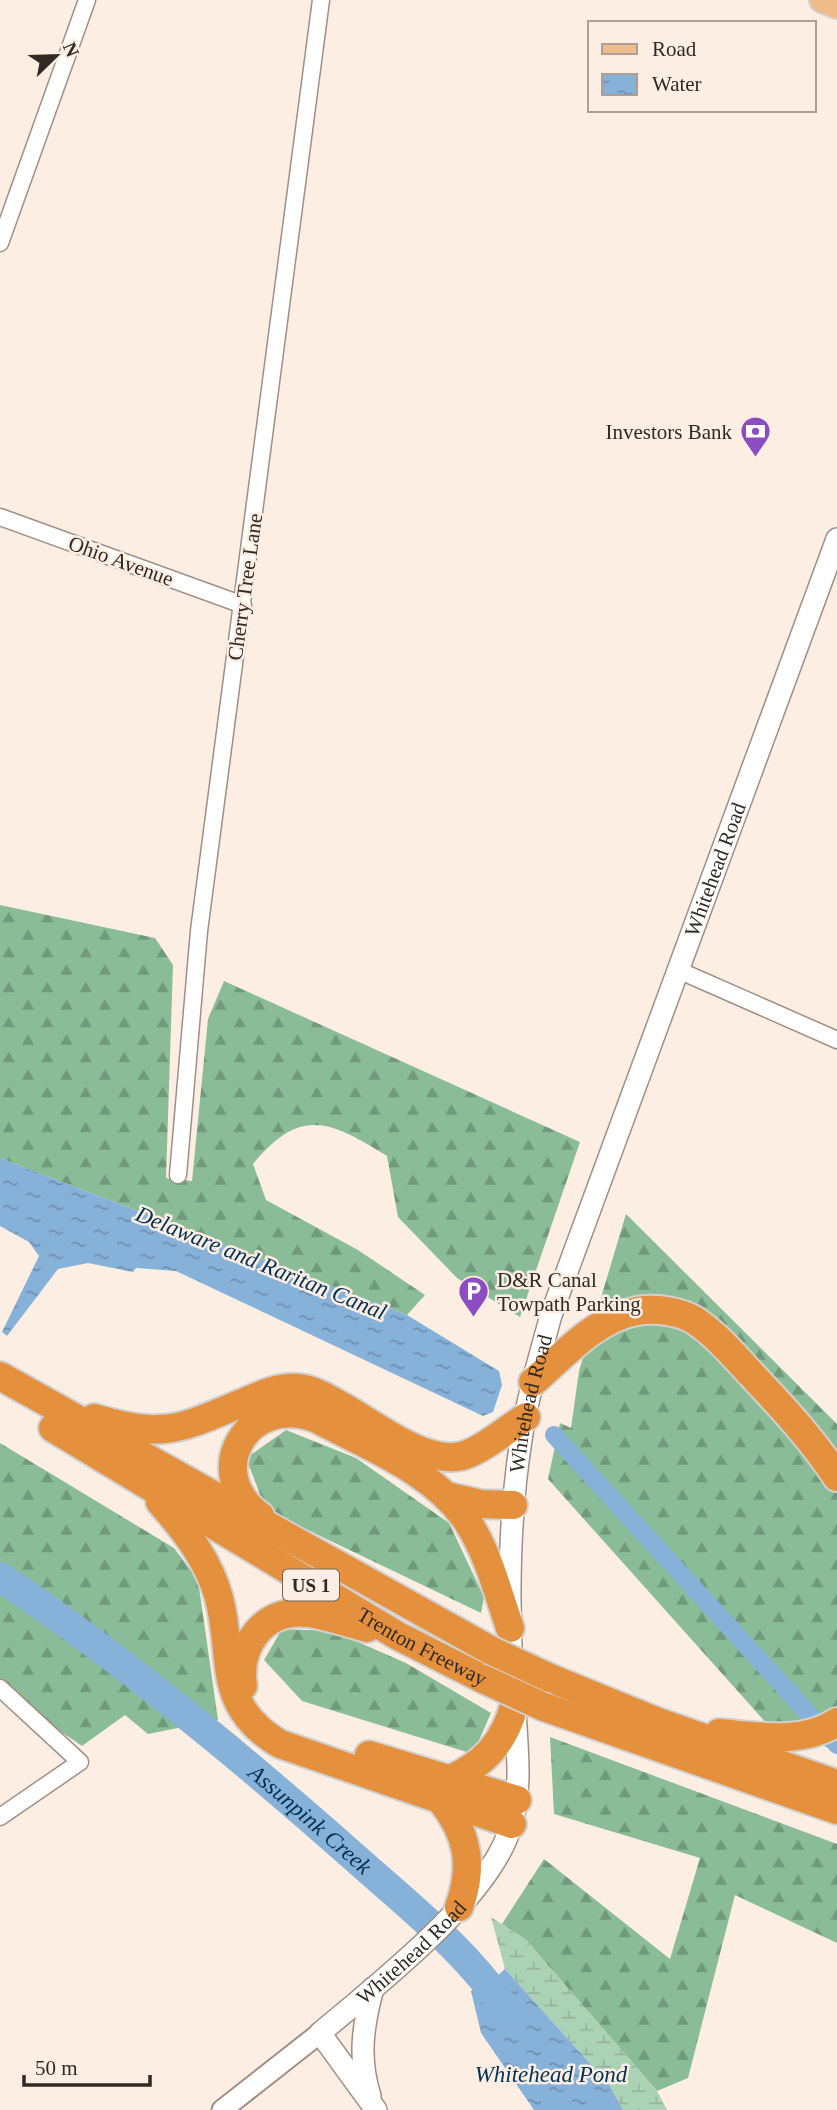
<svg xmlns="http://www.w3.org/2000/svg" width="837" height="2110" viewBox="0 0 837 2110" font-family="'Times New Roman',serif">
  <defs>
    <pattern id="forest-firs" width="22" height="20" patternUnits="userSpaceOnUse" patternTransform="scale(1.75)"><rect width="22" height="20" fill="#8abc98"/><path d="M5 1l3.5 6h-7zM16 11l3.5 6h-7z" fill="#71997c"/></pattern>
    <pattern id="wetland-marsh" width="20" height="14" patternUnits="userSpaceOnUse" patternTransform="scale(1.75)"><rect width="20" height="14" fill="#acd2b6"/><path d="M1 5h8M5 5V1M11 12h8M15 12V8" fill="none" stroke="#94b49c"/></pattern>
    <pattern id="water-ripples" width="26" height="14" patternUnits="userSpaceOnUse" patternTransform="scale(1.75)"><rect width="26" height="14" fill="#86b1d9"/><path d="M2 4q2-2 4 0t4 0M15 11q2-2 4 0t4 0" fill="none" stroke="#6e90b0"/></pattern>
  </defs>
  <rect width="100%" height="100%" fill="#fdeee4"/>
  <!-- forest -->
  <path fill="url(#forest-firs)" d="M0 905 155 938 173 965 166 1178 192 1181 208 1019 224 981 580 1142 520 1317 457 1278 398 1217 387 1156C330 1121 301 1106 253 1164L266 1200 358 1250 425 1295 407 1315 0 1158Z
    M626 1214 837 1424V1751L768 1725 548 1479 560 1423 571 1428 579 1371Z
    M286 1430 356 1458 449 1523 484 1597 481 1613 266 1510 246 1458Z
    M0 1443 174 1548 198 1580 218 1720 148 1734 125 1715 82 1746 0 1690Z
    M282 1629 333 1631 406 1663 491 1713 473 1754 302 1701 264 1660Z
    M550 1737 837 1844V1943L735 1895 688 2078 657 2091 526 1940 502 1924 544 1859 670 1959 700 1858 554 1814Z"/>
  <!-- wetland -->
  <path fill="url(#wetland-marsh)" d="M491 1917 526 1940 657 2091 667 2110H623L610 2086 505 1969Z"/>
  <!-- water -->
  <path fill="url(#water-ripples)" d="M0 1158 407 1315 499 1371 502 1385 493 1412 483 1416 176 1271 136 1268 133 1272 88 1263 58 1269 7 1336 2 1332 39 1256 29 1242 0 1226Z
    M505 1969 610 2086 623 2110H534L481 2033 471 1991 489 1983Z"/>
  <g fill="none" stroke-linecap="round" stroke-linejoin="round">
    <!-- canal -->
    <path stroke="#86b1d9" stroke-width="18" d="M554 1435 837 1745"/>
    <!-- river -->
    <path stroke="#86b1d9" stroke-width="30" id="s1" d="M0 1577C125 1661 241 1757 354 1857 409 1906 471 1954 510 2016"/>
    <defs>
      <path id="minor" d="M0 243 87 0
        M0 517 243 605
        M678 970 837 1040
        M178 1175 199 931 321 0
        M0 1688 80 1762 0 1817"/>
      <path id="tertiary" d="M222 2110 320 2033"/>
      <g id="secondary">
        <path id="s2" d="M512 1672C508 1595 509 1517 521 1440 527 1398 540 1356 551 1315L837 539"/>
        <path d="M370 2096C358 2058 363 2025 373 1988"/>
        <path id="s3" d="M376 2110 320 2033C377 1985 495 1894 512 1822 522 1786 517 1748 515 1711"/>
      </g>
      <path id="primary" d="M822 0 837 6"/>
      <g id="motorway">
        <path d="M0 1376 490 1650"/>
        <path d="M533 1382C563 1356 596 1318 637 1311 655 1308 679 1311 694 1320 716 1334 735 1357 752 1375 783 1408 812 1439 837 1477"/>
        <path d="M94 1418C166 1440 181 1428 247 1401 263 1394 280 1386 298 1388 315 1389 332 1401 347 1409 378 1427 431 1469 468 1454 488 1446 507 1429 526 1417"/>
        <path id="s4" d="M53 1428 398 1636 483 1679"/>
        <path d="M446 1496 481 1504 513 1505"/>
        <path d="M160 1502C185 1530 209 1561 219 1598 235 1659 215 1706 280 1744L512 1824"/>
        <path d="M260 1516C201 1473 247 1393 315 1418 367 1446 437 1472 469 1524 489 1556 498 1593 510 1628"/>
        <path d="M550 1678 658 1722 837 1784"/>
        <path d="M243 1686C237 1645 264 1608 308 1613 328 1616 348 1623 367 1628"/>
        <path d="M544 1707 837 1810"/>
        <path d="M719 1733C757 1736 803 1745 837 1722"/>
        <path d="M369 1755 517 1800"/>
        <path d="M449 1780C484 1764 504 1743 514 1706"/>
        <path d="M440 1799C468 1833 474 1866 459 1907"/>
      </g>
    </defs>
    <!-- minor casing -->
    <use href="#minor" stroke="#a08f84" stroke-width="19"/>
    <!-- tertiary casing -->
    <use href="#tertiary" stroke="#a08f84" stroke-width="23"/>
    <!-- secondary casing -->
    <use href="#secondary" stroke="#a08f84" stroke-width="24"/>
    <!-- primary casing -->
    <use href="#primary" stroke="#d1d0cf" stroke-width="28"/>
    <!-- motorway casing -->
    <use href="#motorway" stroke="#d1d0cf" stroke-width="32"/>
    <!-- minor -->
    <use href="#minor" stroke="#fff" stroke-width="16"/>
    <!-- tertiary -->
    <use href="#tertiary" stroke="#fff" stroke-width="19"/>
    <!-- secondary -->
    <use href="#secondary" stroke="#fff" stroke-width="21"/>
    <!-- primary -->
    <use href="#primary" stroke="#efbc8a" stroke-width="24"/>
    <!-- motorway -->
    <use href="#motorway" stroke="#e5903c" stroke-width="28"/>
    <defs>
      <path id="motorway-bridge" d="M490 1650 550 1678
        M483 1679 544 1707"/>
    </defs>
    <!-- motorway-bridge casing -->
    <use href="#motorway-bridge" stroke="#d1d0cf" stroke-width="32" stroke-linecap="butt"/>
    <!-- motorway-bridge -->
    <use href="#motorway-bridge" stroke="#e5903c" stroke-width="28"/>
  </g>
  <!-- icons -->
  <defs>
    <symbol id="bank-pin" viewBox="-11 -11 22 30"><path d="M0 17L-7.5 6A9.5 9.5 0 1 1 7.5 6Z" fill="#8c4dc3" stroke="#fdeee4"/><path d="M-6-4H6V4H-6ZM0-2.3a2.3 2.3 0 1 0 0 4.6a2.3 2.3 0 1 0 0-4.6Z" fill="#fff"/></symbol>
    <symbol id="parking-pin" viewBox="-11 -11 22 30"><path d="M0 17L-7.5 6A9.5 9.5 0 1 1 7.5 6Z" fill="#8c4dc3" stroke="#fdeee4"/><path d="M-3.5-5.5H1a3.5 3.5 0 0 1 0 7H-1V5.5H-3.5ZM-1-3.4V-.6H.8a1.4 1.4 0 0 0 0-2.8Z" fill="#fff"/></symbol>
  </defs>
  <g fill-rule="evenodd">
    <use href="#bank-pin" x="738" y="414" width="35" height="47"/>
    <use href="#parking-pin" x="456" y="1274" width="35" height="47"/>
  </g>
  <g text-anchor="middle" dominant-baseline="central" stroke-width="5" stroke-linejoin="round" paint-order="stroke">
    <!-- shield labels -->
    <rect fill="#fdeee4" stroke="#6e645e" stroke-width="2" x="283" y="1569.5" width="56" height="31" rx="5"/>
    <g font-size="19" font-weight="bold" fill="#302924">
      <text x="311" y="1585">US 1</text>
    </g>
    <!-- poi labels -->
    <g font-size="21" fill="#302924" stroke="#fdeee4" text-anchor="end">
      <text x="732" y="432">Investors Bank</text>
      <text x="497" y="1280" text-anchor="start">D&amp;R Canal<tspan x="497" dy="24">Towpath Parking</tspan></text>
    </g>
    <!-- street labels -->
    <g font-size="21" fill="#302924" stroke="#fdeee4">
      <text transform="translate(121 561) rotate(20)">Ohio Avenue</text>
      <text transform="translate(245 587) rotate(-82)">Cherry Tree Lane</text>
      <text stroke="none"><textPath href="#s2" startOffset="836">Whitehead Road</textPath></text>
      <text stroke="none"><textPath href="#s2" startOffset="270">Whitehead Road</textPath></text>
      <text stroke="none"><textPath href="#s4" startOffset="429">Trenton Freeway</textPath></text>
      <text stroke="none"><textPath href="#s3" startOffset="217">Whitehead Road</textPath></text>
    </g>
    <!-- water labels -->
    <g font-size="23" font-style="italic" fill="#003156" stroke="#fdeee4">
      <text transform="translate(261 1263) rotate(22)">Delaware and Raritan Canal</text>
      <text stroke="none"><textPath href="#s1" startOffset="394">Assunpink Creek</textPath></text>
      <text x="551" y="2074">Whitehead Pond</text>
    </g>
  </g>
  <!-- legend -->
  <rect x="588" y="21" width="228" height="91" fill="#fdeee4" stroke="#ab9f97" stroke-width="2"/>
  <rect x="602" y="44" width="35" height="10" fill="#efbc8a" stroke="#ab9f97" stroke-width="2"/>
  <text x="652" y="56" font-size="21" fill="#302924">Road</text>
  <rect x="602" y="74" width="35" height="21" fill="url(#water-ripples)" stroke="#ab9f97" stroke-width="2"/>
  <text x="652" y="91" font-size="21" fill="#302924">Water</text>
  <!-- north arrow -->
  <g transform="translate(56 56) rotate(67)" stroke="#fdeee4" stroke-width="5" paint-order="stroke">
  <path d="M0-5L12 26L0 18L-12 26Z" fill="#302924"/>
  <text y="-10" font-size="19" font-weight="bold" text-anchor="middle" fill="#302924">N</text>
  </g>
  <!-- scale -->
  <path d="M24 2075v10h126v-10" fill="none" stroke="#302924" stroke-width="3.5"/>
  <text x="35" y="2075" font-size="21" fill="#302924" stroke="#fdeee4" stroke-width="5" paint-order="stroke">50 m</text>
</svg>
